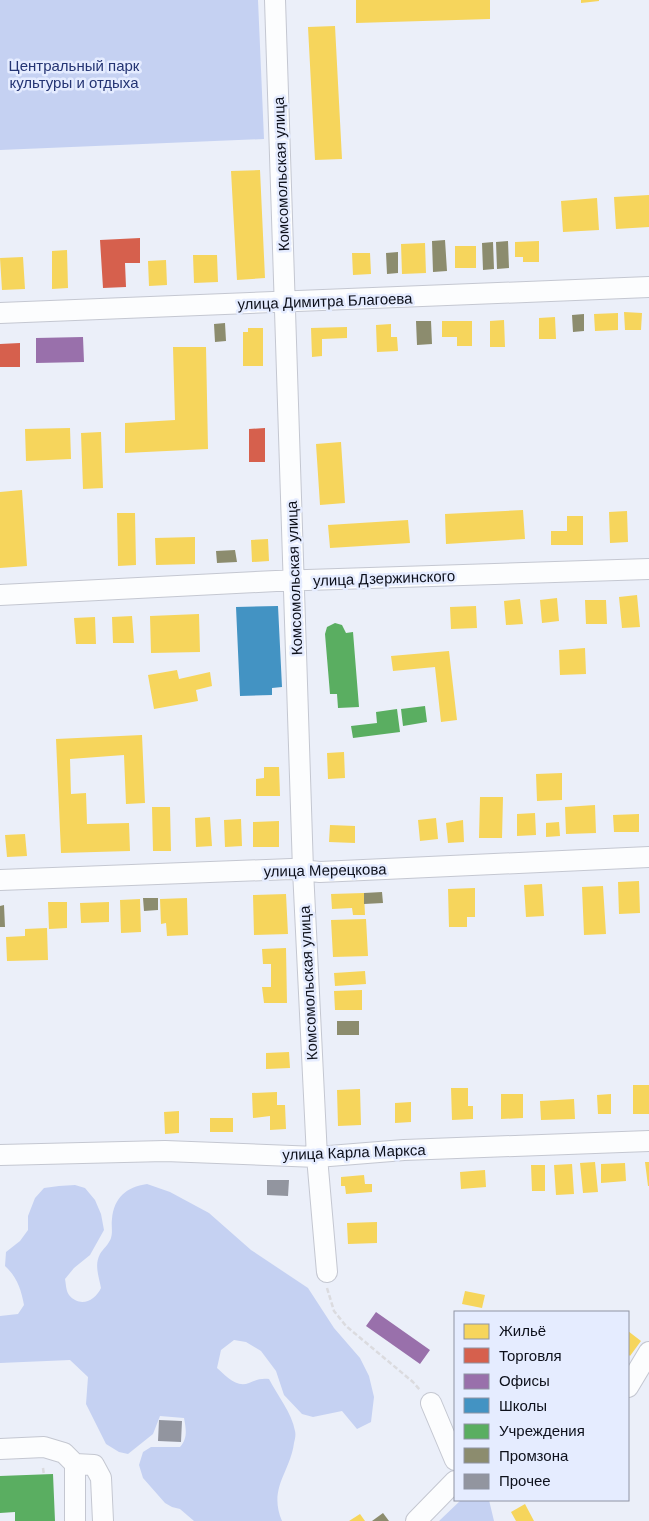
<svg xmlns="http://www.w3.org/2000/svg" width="649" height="1521" viewBox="0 0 649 1521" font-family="Helvetica,sans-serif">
  <rect width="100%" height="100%" fill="#ebeff9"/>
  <!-- green -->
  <path fill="#c5d1f2" d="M0 0H258L264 139 0 150Z
    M147 1184 170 1192 209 1213 251 1250 308 1288 334 1328 360 1358 369 1376 374 1397 371 1422 357 1429 342 1411 313 1417 302 1414 284 1395 276 1371 261 1351 246 1342 234 1340 221 1350 217 1368C226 1376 236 1388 249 1383 256 1380 261 1378 269 1379 277 1395 292 1413 295 1431 296 1435 295 1439 294 1443 290 1473 268 1488 282 1521H194L180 1509 172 1507 165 1503 143 1478 139 1465 143 1452 151 1447H180C188 1438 186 1429 184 1418L160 1416 153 1434 128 1454 119 1452 106 1444 86 1404 88 1377 70 1360 0 1363V1316L18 1314 24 1305C21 1289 17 1277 5 1266L6 1252 20 1241 28 1230V1216L35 1198 44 1188 59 1186 75 1185 85 1188 95 1200 101 1214 104 1230 90 1255 74 1268 65 1279C66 1284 66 1291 69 1295 80 1308 95 1301 101 1288 99 1277 94 1265 100 1254 103 1249 109 1244 111 1238 113 1231 111 1226 112 1219 114 1198 126 1187 147 1184Z
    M461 1500H489L494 1521H439Z"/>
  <!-- homes -->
  <path fill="#f6d55c" d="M356 0H490V19L356 23Z
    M581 0H599V1L581 3Z
    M335 26 342 159 315 160 308 27Z
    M260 170 265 278 237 280 231 171Z
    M649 195V227L616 229 614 197Z
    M597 198 599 230 563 232 561 201Z
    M539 241V262H523V257H515V242Z
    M425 243 426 273 402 274 401 244Z
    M455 246H476V268H455Z
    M67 250 68 288 52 289V251Z
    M352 253H370L371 274 353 275Z
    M193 255H217L218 282 194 283Z
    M23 257 25 289 2 290 0 258Z
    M166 260 167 285 149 286 148 261Z
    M624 312 642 313 641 330H625Z
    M618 313V330L595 331 594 314Z
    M555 317 556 339H539V318Z
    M504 320 505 347H490V321Z
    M442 321H472V346H457V337H442Z
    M391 324V337H397L398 351 377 352 376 325Z
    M347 327V338L322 339V356L312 357 311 328Z
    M248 328H263V366H243V332H248Z
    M173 347H206L208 449 125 453V423L175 420Z
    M70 428 71 459 26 461 25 429Z
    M101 432 103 488 83 489 81 433Z
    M341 442 345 503 320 505 316 444Z
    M22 490 27 566 0 568V492Z
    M523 510 525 539 446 544 445 514Z
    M627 511 628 542 610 543 609 512Z
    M117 513H135L136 565 118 566Z
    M567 516H583V545H551V531H567Z
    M408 520 410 543 330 548 328 525Z
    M195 537V564L156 565 155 538Z
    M268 539 269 561 252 562 251 540Z
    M637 595 640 627 622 628 619 597Z
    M557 598 559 621 542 623 540 600Z
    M520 599 523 624 506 625 504 601Z
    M585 600H606L607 624H586Z
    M476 606 477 628 451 629 450 607Z
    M199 614 200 652 151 653 150 616Z
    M132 616 134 643H113L112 617Z
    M95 617 96 644H76L74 618Z
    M585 648 586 674 560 675 559 650Z
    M449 651 457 720 441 722 435 667 393 671 391 656Z
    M177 670 179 679 210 672 212 686 196 690 198 701 154 709 148 675Z
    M142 735 145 803 126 804 124 755 70 759 71 794 86 793 87 824 129 823 130 851 61 853 56 739Z
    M344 752 345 778 328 779 327 753Z
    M264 767H279L280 796H256V779L264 778Z
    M562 773V800L537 801 536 774Z
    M480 797H503L502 838H479Z
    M595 805 596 833 566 834 565 807Z
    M152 807H170L171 851H153Z
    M535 813 536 835 517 836V814Z
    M639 814V832H614L613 815Z
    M210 817 212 846 196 847 195 818Z
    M436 818 438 839 420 841 418 820Z
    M241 819 242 846 225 847 224 820Z
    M463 820 464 842 448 843 446 823Z
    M279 821V847H253V822Z
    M559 822 560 836 546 837V823Z
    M330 825 355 826V843L329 842Z
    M25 834 27 856 7 857 5 835Z
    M639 881 640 913 619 914 618 882Z
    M542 884 544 916 526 917 524 885Z
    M603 886 606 934 584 935 582 887Z
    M475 888V917H467V927H449L448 889Z
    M364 893 365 915H353L352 908 332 909 331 894Z
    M286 894 288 934 254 935 253 895Z
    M187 898 188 935 167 936 166 923 161 924 160 899Z
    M140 899 141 932 121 933 120 900Z
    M48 902H67V928L49 929Z
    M109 902V922L81 923 80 903Z
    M366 919 368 956 333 957 331 920Z
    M47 928 48 960 7 961 6 937 25 936V929Z
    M286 948 287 1003H264L262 987H271V964H263L262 949Z
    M365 971 366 984 335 986 334 973Z
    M362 990V1010H335L334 991Z
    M289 1052 290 1068 266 1069V1053Z
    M633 1085H649V1114H633Z
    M451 1088H468V1106H473V1119L452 1120Z
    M360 1089 361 1125 338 1126 337 1090Z
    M277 1092V1105H285L286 1129 270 1130V1116L253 1118 252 1093Z
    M501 1094H523V1118L501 1119Z
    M611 1094V1114H598L597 1095Z
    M574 1099 575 1119 541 1120 540 1101Z
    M411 1102V1122L395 1123V1103Z
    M179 1111V1133L165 1134 164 1112Z
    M210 1118H233V1132H210Z
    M595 1162 598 1192 583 1193 580 1163Z
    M645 1162H649V1186H648Z
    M625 1163 626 1181 601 1183V1164Z
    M572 1164 574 1194 556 1195 554 1165Z
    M531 1165H545V1191H532Z
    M485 1170 486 1187 461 1189 460 1172Z
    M364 1175 365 1184H372V1192L346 1194 345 1186H341V1177Z
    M377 1222V1243L348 1244 347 1223Z
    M465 1291 485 1295 482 1308 462 1304Z
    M628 1331 641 1341 630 1356 628 1354Z
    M525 1504 534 1521H516L511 1512Z
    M360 1514 365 1521H349Z"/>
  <!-- shops -->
  <path fill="#d6604d" d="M140 238V263H125L126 287 103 288 100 240Z
    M20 343V367H0V344Z
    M265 428V462H249V429Z"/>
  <!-- offices -->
  <path fill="#9970ab" d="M83 337 84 362 36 363V338Z
    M376 1312 430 1350 420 1364 366 1326Z"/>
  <!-- schools -->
  <path fill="#4393c3" d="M278 606 282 687 272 688V695L240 696 236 607Z"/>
  <!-- public -->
  <path fill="#5aae61" d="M335 623 342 625 346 633 353 632 359 707 338 708 337 694H330L325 634 327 627Z
    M425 706 427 722 403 726 401 709Z
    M397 709 400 732 353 738 351 726 377 723 376 712Z
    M53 1474 55 1521H15V1512L0 1513V1476Z"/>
  <!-- industry -->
  <path fill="#8c8c6e" d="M445 240 447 271 433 272 432 241Z
    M508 241 509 268 497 269 496 242Z
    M493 242 494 269 483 270 482 243Z
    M398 252V273L387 274 386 253Z
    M584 314V331L573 332 572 315Z
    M416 321H431L432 344 417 345Z
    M225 323 226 341 215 342 214 324Z
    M235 550 237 562 217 563 216 551Z
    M382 892 383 903 364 904V893Z
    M143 898H158V910L144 911Z
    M4 905 5 927H0V906Z
    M337 1021H359V1035H337Z
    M383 1513 389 1521H372Z"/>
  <!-- building -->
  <path fill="#92959f" d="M267 1180H289L288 1196 267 1195Z
    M159 1420 182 1421 181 1442 158 1441Z"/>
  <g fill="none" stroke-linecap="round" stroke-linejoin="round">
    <defs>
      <path id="minor" d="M275 0 303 870 317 1157 327 1272
        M0 313 649 287
        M0 595 276 581 649 569
        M0 880 291 869 320 872 649 857
        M0 1155 165 1151 317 1157 404 1150 649 1141
        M628 1387 649 1352
        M431 1403 455 1460
        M0 1449 44 1447 64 1453 75 1464V1521
        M75 1464 94 1465 101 1478 103 1521
        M416 1521 455 1481"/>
    </defs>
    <!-- minor casing -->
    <use href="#minor" stroke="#c4c7d1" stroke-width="22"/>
    <!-- path -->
    <path stroke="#dbdbdf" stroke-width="2.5" stroke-dasharray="5 2.5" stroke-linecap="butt" d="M327 1288 334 1311 346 1326 413 1382 420 1390
      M43 1468 44 1475"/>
    <!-- minor -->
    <use href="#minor" stroke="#fcfdfe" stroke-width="20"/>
  </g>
  <g text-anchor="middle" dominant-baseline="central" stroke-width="5" stroke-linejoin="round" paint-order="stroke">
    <!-- park labels -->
    <g font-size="15" fill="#243473" stroke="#e5ecff">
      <text x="74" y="65">Центральный парк<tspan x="74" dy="17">культуры и отдыха</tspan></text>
    </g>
    <!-- street labels -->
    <g font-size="15" fill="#0d101b" stroke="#e5ecff">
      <text transform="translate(281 174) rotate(-92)">Комсомольская улица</text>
      <text transform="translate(325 301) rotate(-2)">улица Димитра Благоева</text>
      <text transform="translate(294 578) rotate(-92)">Комсомольская улица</text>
      <text transform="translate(384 578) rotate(-2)">улица Дзержинского</text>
      <text transform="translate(325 870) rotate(-1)">улица Мерецкова</text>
      <text transform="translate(308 983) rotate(-93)">Комсомольская улица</text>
      <text transform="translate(354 1152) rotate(-2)">улица Карла Маркса</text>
    </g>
  </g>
  <!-- legend -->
  <rect x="454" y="1311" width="175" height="190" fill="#e5ecff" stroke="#8f94a4"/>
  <rect x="464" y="1324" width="25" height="15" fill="#f6d55c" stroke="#8f94a4"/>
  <text x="499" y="1336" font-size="15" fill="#0d101b">Жильё</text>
  <rect x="464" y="1348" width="25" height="15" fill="#d6604d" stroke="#8f94a4"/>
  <text x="499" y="1361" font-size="15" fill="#0d101b">Торговля</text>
  <rect x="464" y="1374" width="25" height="15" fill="#9970ab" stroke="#8f94a4"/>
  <text x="499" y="1386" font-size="15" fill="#0d101b">Офисы</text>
  <rect x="464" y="1398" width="25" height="15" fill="#4393c3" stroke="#8f94a4"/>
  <text x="499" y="1411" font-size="15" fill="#0d101b">Школы</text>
  <rect x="464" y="1424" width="25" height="15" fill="#5aae61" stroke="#8f94a4"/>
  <text x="499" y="1436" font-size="15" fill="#0d101b">Учреждения</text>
  <rect x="464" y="1448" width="25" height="15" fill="#8c8c6e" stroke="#8f94a4"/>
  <text x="499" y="1461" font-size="15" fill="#0d101b">Промзона</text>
  <rect x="464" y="1474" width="25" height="15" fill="#92959f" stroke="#8f94a4"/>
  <text x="499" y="1486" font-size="15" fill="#0d101b">Прочее</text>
</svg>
